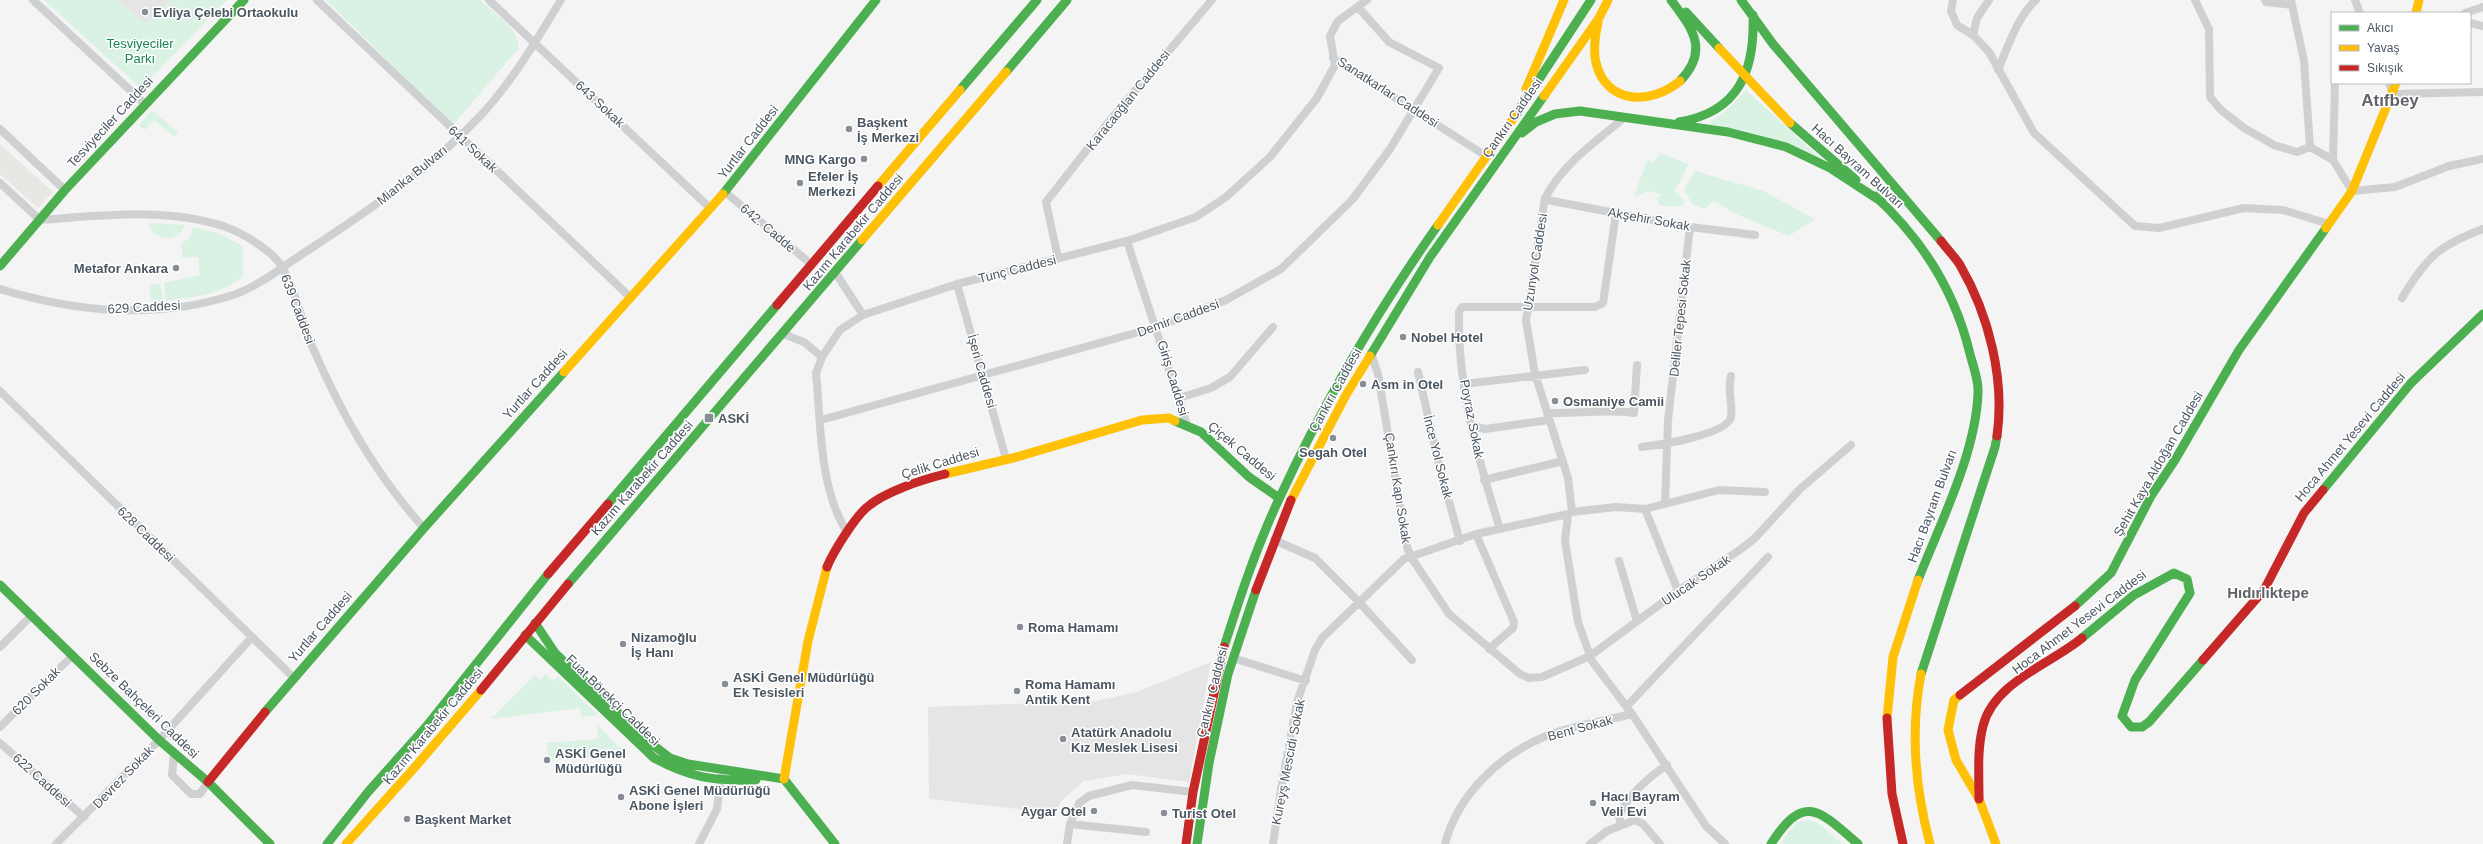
<svg xmlns="http://www.w3.org/2000/svg" width="2483" height="844" viewBox="0 0 2483 844" font-family="Arial,sans-serif">
  <rect width="100%" height="100%" fill="#f4f4f4"/>
  <!-- commercial -->
  <path fill="#e8e7e3" d="M0 144 53 192 38 208 0 174Z"/>
  <!-- education -->
  <path fill="#e6e5e6" d="M118 0H171L146 24Z
    M1211 662 1189 782 1127 774 1084 781 1061 801 1057 809 1027 810 929 799 928 707 1096 701 1137 692Z"/>
  <!-- green -->
  <path fill="#d9f2e3" d="M44 0H118L146 24 171 0H227L141 88Z
    M326 0H480C492 11 522 31 518 49L453 125Z
    M1746 90 1820 158C1783 141 1748 129 1708 124L1729 108Z
    M152 110 178 132 174 137 154 120 145 130 139 125Z
    M1661 153 1688 164 1680 183 1673 190 1685 201 1682 206H1660L1657 198 1663 195 1647 191 1635 197C1637 183 1644 173 1647 160L1652 163Z
    M1695 171 1763 191 1815 219 1789 236 1738 215 1714 201 1704 209 1692 204 1684 189Z
    M148 223 185 225C178 245 155 241 148 223Z
    M193 227 218 233 243 246V275C226 295 190 297 166 301L164 283 200 275 198 257 183 258 181 244 190 237Z
    M160 284 164 301 151 302 149 285Z
    M545 674 553 681 558 676 598 715 581 717 580 708 491 719 535 675 540 680Z
    M598 725 622 750V755L548 760 547 743 597 739Z
    M1810 820 1821 825 1842 844H1782V842L1796 822Z"/>
  <g fill="none" stroke-linecap="round" stroke-linejoin="round">
    <!-- street -->
    <path stroke="#ced0d2" stroke-width="8" d="M33 0 145 104
      M317 0 630 297
      M489 0 710 208
      M1953 0 1951 11 1957 25 1973 35 1989 52 2034 133 2135 226 2159 228 2244 208 2283 210 2329 224
      M2195 0 2209 29 2210 97 2221 110 2244 128 2274 145 2297 152 2310 147
      M2265 0 2266 2 2292 5
      M2291 0 2304 61 2310 147 2333 160
      M2355 0 2360 13
      M2465 13 2483 7
      M2470 23 2483 26
      M1973 35 1977 18 1989 0
      M1333 58 1486 156
      M1998 70C2008 47 2017 17 2036 0
      M2335 83 2333 160 2352 191 2395 187 2449 166 2483 159
      M2389 83 2393 94 2483 92
      M1624 118C1595 142 1563 164 1545 198L1526 321 1535 374 1568 478 1572 512 1568 514 1565 541 1578 622 1592 661 1632 714 1706 826 1725 844
      M0 129 65 190
      M0 183 40 220C100 216 165 207 223 226 241 232 272 250 282 267 295 288 302 322 312 346 341 413 375 474 424 528
      M725 192 811 264
      M1545 198 1552 201 1690 227 1755 235
      M1127 241 1187 425
      M1058 258 1046 202 1111 119 1212 0
      M835 272 863 315
      M957 284 1006 459
      M0 289C77 312 155 320 233 295 260 286 286 264 310 249 371 209 433 167 483 113 514 79 537 39 561 0
      M2402 298C2426 258 2439 245 2483 229
      M783 334 804 342 822 357
      M1371 353 1378 374 1407 547 1411 557 1449 614 1520 674 1529 678 1542 677 1590 656 1678 591 1741 549 1755 538 1800 489 1851 445
      M1418 372 1440 469 1460 541
      M1464 384 1585 370
      M0 391 293 677
      M1179 398 1211 388 1230 377 1273 327
      M1547 413C1576 414 1604 409 1634 413L1637 365
      M821 420 1157 327 1226 300 1281 269 1352 200 1390 149 1439 68 1389 42 1359 8
      M1472 426 1485 429 1549 420
      M1642 447C1658 445 1727 435 1731 417 1733 404 1727 390 1731 376
      M1484 480 1563 461
      M1665 504 1668 420 1690 227
      M1645 509 1678 591
      M1572 512 1616 507 1645 509 1719 490 1765 492
      M1500 529C1478 459 1457 386 1459 312L1462 307H1595L1603 303 1616 213
      M847 532C819 488 821 425 816 373L822 357 840 330 863 315 957 284 1127 241 1196 217 1226 197 1270 157 1317 98 1335 65 1330 36 1338 21 1367 0
      M1476 534 1514 622 1513 628 1489 649
      M1274 540 1315 558 1358 601 1412 660
      M1619 561 1637 621
      M0 647 32 615
      M1233 658 1306 681
      M1627 706 1768 557
      M0 727 73 655
      M0 743 84 817
      M174 754 172 775 191 794H200L208 782
      M1070 824 1146 832
      M1621 824 1619 816C1627 796 1649 777 1667 765
      M56 844 159 740 252 637
      M699 844 717 809 721 777
      M1067 844 1070 824 1079 803 1089 796 1132 785 1193 792
      M1273 844 1281 789 1297 702 1315 650 1322 638 1404 559 1476 534 1568 514
      M1445 844C1458 794 1500 755 1546 736 1573 725 1604 721 1632 714
      M1590 844 1607 831 1635 820 1643 824 1660 844"/>
    <!-- fast -->
    <path stroke="#4caf50" stroke-width="9" d="M1671 0C1692 28 1710 50 1680 81
      M1741 0 1773 44 1941 241
      M1686 12 1719 48
      M1006 72 1067 0
      M960 90 1037 0
      M1515 116 1591 0
      M1679 122C1739 112 1755 71 1753 15
      M1790 123 1856 180
      M1522 133 1536 122 1555 114 1580 111 1728 132 1786 147 1830 168 1882 202
      M723 194 876 0
      M1875 196C1923 240 1955 291 1970 354 1973 366 1979 380 1978 393 1976 453 1940 524 1918 580
      M0 266 65 190 244 0
      M1370 356 1430 257 1544 96
      M1175 421 1201 432 1249 477 1279 498
      M2323 490 2411 383 2483 314
      M608 504 777 305
      M568 584 862 240
      M0 585 159 740 208 782 270 844
      M2075 606 2111 573 2151 496 2175 460 2239 350 2326 228
      M535 623 555 653 648 741 670 758 688 764 784 779 835 844
      M525 635 654 758C691 778 714 781 756 780
      M2082 638 2134 595 2174 573 2187 579 2190 593 2135 680 2122 716 2131 727H2142L2149 722 2203 660
      M1224 647C1240 597 1257 545 1280 497 1324 402 1378 310 1438 225
      M1921 674 1995 447 1997 436
      M265 712 424 528 564 372
      M327 844 368 792 425 728 548 574
      M1197 844 1209 763 1228 674 1256 590
      M1771 844C1804 792 1819 810 1858 844"/>
    <!-- slow -->
    <path stroke="#ffc107" stroke-width="9" d="M2416 13 2419 0
      M1598 23C1595 36 1593 50 1596 63 1607 105 1651 105 1680 81
      M1526 89 1564 0
      M1544 96 1599 18 1608 0
      M878 186 960 90
      M1438 225 1515 116
      M2326 228 2352 191 2396 83
      M862 240 1006 72
      M564 372 723 194
      M945 474 1017 457 1142 420 1169 418 1175 421
      M1291 500 1346 395 1370 356
      M1921 674C1910 732 1915 788 1930 844
      M1960 695 1954 700 1948 730 1956 760 1979 799 1996 844
      M1887 718 1893 657 1918 580
      M784 779 808 641 827 567
      M346 844 415 767 481 690"/>
    <!-- jam -->
    <path stroke="#c62828" stroke-width="9" d="M1941 241C1947 249 1955 257 1960 265 1989 315 2005 379 1997 436
      M777 305 878 186
      M827 567C833 552 854 519 866 508 884 492 921 480 945 474
      M548 574 608 504
      M1256 590 1291 500
      M2203 660 2264 590 2304 513 2323 490
      M481 690 568 584
      M1960 695 2075 606
      M1887 718 1892 794 1903 844
      M208 782 265 712
      M1979 799C1979 775 1977 749 1983 726 1994 682 2051 664 2082 638
      M1186 844 1193 792 1224 647"/>
    <!-- slow-bridge -->
    <path stroke="#ffc107" stroke-width="9" d="M1719 48 1790 123"/>
  </g>
  <!-- markers -->
  <g fill="#868d94" stroke="#fff" stroke-width="1.5">
    <circle cx="145" cy="12" r="4"/>
    <circle cx="849" cy="129" r="4"/>
    <circle cx="864" cy="159" r="4"/>
    <circle cx="800" cy="183" r="4"/>
    <circle cx="176" cy="268" r="4"/>
    <circle cx="1403" cy="337" r="4"/>
    <circle cx="1363" cy="384" r="4"/>
    <circle cx="1555" cy="401" r="4"/>
    <rect x="704" y="413" width="10" height="10" rx="2"/>
    <circle cx="1333" cy="438" r="4"/>
    <circle cx="1020" cy="627" r="4"/>
    <circle cx="623" cy="644" r="4"/>
    <circle cx="725" cy="684" r="4"/>
    <circle cx="1017" cy="691" r="4"/>
    <circle cx="1063" cy="739" r="4"/>
    <circle cx="547" cy="760" r="4"/>
    <circle cx="621" cy="797" r="4"/>
    <circle cx="1593" cy="803" r="4"/>
    <circle cx="1094" cy="811" r="4"/>
    <circle cx="1164" cy="813" r="4"/>
    <circle cx="407" cy="819" r="4"/>
  </g>
  <g text-anchor="middle" dominant-baseline="central" stroke-width="3" stroke-linejoin="round" paint-order="stroke">
    <!-- poi labels -->
    <g font-size="13" font-weight="bold" fill="#4a5661" stroke="#fff" text-anchor="start">
      <text x="153" y="12">Evliya Çelebi Ortaokulu</text>
      <text x="857" y="122">Başkent<tspan x="857" dy="15">İş Merkezi</tspan></text>
      <text x="856" y="159" text-anchor="end">MNG Kargo</text>
      <text x="808" y="176">Efeler İş<tspan x="808" dy="15">Merkezi</tspan></text>
      <text x="168" y="268" text-anchor="end">Metafor Ankara</text>
      <text x="1411" y="337">Nobel Hotel</text>
      <text x="1371" y="384">Asm in Otel</text>
      <text x="1563" y="401">Osmaniye Camii</text>
      <text x="718" y="418">ASKİ</text>
      <text x="1333" y="452" text-anchor="middle">Segah Otel</text>
      <text x="1028" y="627">Roma Hamamı</text>
      <text x="631" y="637">Nizamoğlu<tspan x="631" dy="15">İş Hanı</tspan></text>
      <text x="733" y="677">ASKİ Genel Müdürlüğü<tspan x="733" dy="15">Ek Tesisleri</tspan></text>
      <text x="1025" y="684">Roma Hamamı<tspan x="1025" dy="15">Antik Kent</tspan></text>
      <text x="1071" y="732">Atatürk Anadolu<tspan x="1071" dy="15">Kız Meslek Lisesi</tspan></text>
      <text x="555" y="753">ASKİ Genel<tspan x="555" dy="15">Müdürlüğü</tspan></text>
      <text x="629" y="790">ASKİ Genel Müdürlüğü<tspan x="629" dy="15">Abone İşleri</tspan></text>
      <text x="1601" y="796">Hacı Bayram<tspan x="1601" dy="15">Veli Evi</tspan></text>
      <text x="1086" y="811" text-anchor="end">Aygar Otel</text>
      <text x="1172" y="813">Turist Otel</text>
      <text x="415" y="819">Başkent Market</text>
    </g>
    <!-- park labels -->
    <g font-size="13" fill="#17864f" stroke="#fff">
      <text x="140" y="43">Tesviyeciler<tspan x="140" dy="15">Parkı</tspan></text>
    </g>
    <!-- street labels -->
    <g font-size="13" fill="#4a5661" stroke="#fff">
      <text transform="translate(1388 92) rotate(33)">Sanatkarlar Caddesi</text>
      <text transform="translate(1128 100) rotate(-51)">Karacaoğlan Caddesi</text>
      <text transform="translate(600 104) rotate(43)">643 Sokak</text>
      <text transform="translate(1512 118) rotate(-55)">Çankırı Caddesi</text>
      <text transform="translate(110 122) rotate(-47)">Tesviyeciler Caddesi</text>
      <text transform="translate(748 142) rotate(-52)">Yurtlar Caddesi</text>
      <text transform="translate(473 149) rotate(43)">641 Sokak</text>
      <text transform="translate(1858 166) rotate(42)">Hacı Bayram Bulvarı</text>
      <text transform="translate(412 175) rotate(-39)">Mianka Bulvarı</text>
      <text transform="translate(1649 219) rotate(10)">Akşehir Sokak</text>
      <text transform="translate(768 228) rotate(40)">642. Cadde</text>
      <text transform="translate(853 232) rotate(-50)">Kazım Karabekir Caddesi</text>
      <text transform="translate(1535 262) rotate(-81)">Uzunyol Caddesi</text>
      <text transform="translate(1017 269) rotate(-14)">Tunç Caddesi</text>
      <text transform="translate(144 307) rotate(-3)">629 Caddesi</text>
      <text transform="translate(298 309) rotate(69)">639 Caddesi</text>
      <text transform="translate(1178 318) rotate(-20)">Demir Caddesi</text>
      <text transform="translate(1680 318) rotate(-84)">Deliler Tepesi Sokak</text>
      <text transform="translate(982 371) rotate(74)">İşeri Caddesi</text>
      <text transform="translate(1173 378) rotate(73)">Giriş Caddesi</text>
      <text transform="translate(535 384) rotate(-48)">Yurtlar Caddesi</text>
      <text transform="translate(1335 390) rotate(-61)">Çankırı Caddesi</text>
      <text transform="translate(1472 419) rotate(79)">Poyraz Sokak</text>
      <text transform="translate(2350 437) rotate(-50)">Hoca Ahmet Yesevi Caddesi</text>
      <text transform="translate(1242 451) rotate(40)">Çiçek Caddesi</text>
      <text transform="translate(1438 457) rotate(76)">İnce Yol Sokak</text>
      <text transform="translate(940 463) rotate(-17)">Çelik Caddesi</text>
      <text transform="translate(2158 464) rotate(-60)">Şehit Kaya Aldoğan Caddesi</text>
      <text transform="translate(642 478) rotate(-49)">Kazım Karabekir Caddesi</text>
      <text transform="translate(1398 488) rotate(81)">Çankırı Kapı Sokak</text>
      <text transform="translate(1932 506) rotate(-70)">Hacı Bayram Bulvarı</text>
      <text transform="translate(146 534) rotate(44)">628 Caddesi</text>
      <text transform="translate(1696 580) rotate(-34)">Ulucak Sokak</text>
      <text transform="translate(2079 622) rotate(-37)">Hoca Ahmet Yesevi Caddesi</text>
      <text transform="translate(320 627) rotate(-49)">Yurtlar Caddesi</text>
      <text transform="translate(36 691) rotate(-45)">620 Sokak</text>
      <text transform="translate(1212 692) rotate(-76)">Çankırı Caddesi</text>
      <text transform="translate(613 700) rotate(44)">Fuat Börekçi Caddesi</text>
      <text transform="translate(144 705) rotate(44)">Sebze Bahçeleri Caddesi</text>
      <text transform="translate(433 726) rotate(-50)">Kazım Karabekir Caddesi</text>
      <text transform="translate(1580 728) rotate(-15)">Bent Sokak</text>
      <text transform="translate(1288 762) rotate(-79)">Kureyş Mescidi Sokak</text>
      <text transform="translate(123 777) rotate(-46)">Devrez Sokak</text>
      <text transform="translate(42 780) rotate(42)">622 Caddesi</text>
    </g>
    <!-- quarter labels -->
    <g font-size="15" font-weight="bold" fill="#5f6368" stroke="#fff">
      <text x="2268" y="592">Hıdırlıktepe</text>
    </g>
    <!-- district labels -->
    <g font-size="17" font-weight="bold" fill="#5f6368" stroke="#fff">
      <text x="2390" y="100">Atıfbey</text>
    </g>
  </g>
  <!-- legend -->
  <rect x="2331" y="12" width="140" height="72" fill="#ffffff" stroke="#b7bbc0"/>
  <rect x="2339" y="25" width="20" height="6" fill="#4caf50" stroke="#b7bbc0"/>
  <text x="2367" y="32" font-size="12" fill="#4a5661">Akıcı</text>
  <rect x="2339" y="45" width="20" height="6" fill="#ffc107" stroke="#b7bbc0"/>
  <text x="2367" y="52" font-size="12" fill="#4a5661">Yavaş</text>
  <rect x="2339" y="65" width="20" height="6" fill="#c62828" stroke="#b7bbc0"/>
  <text x="2367" y="72" font-size="12" fill="#4a5661">Sıkışık</text>
</svg>
